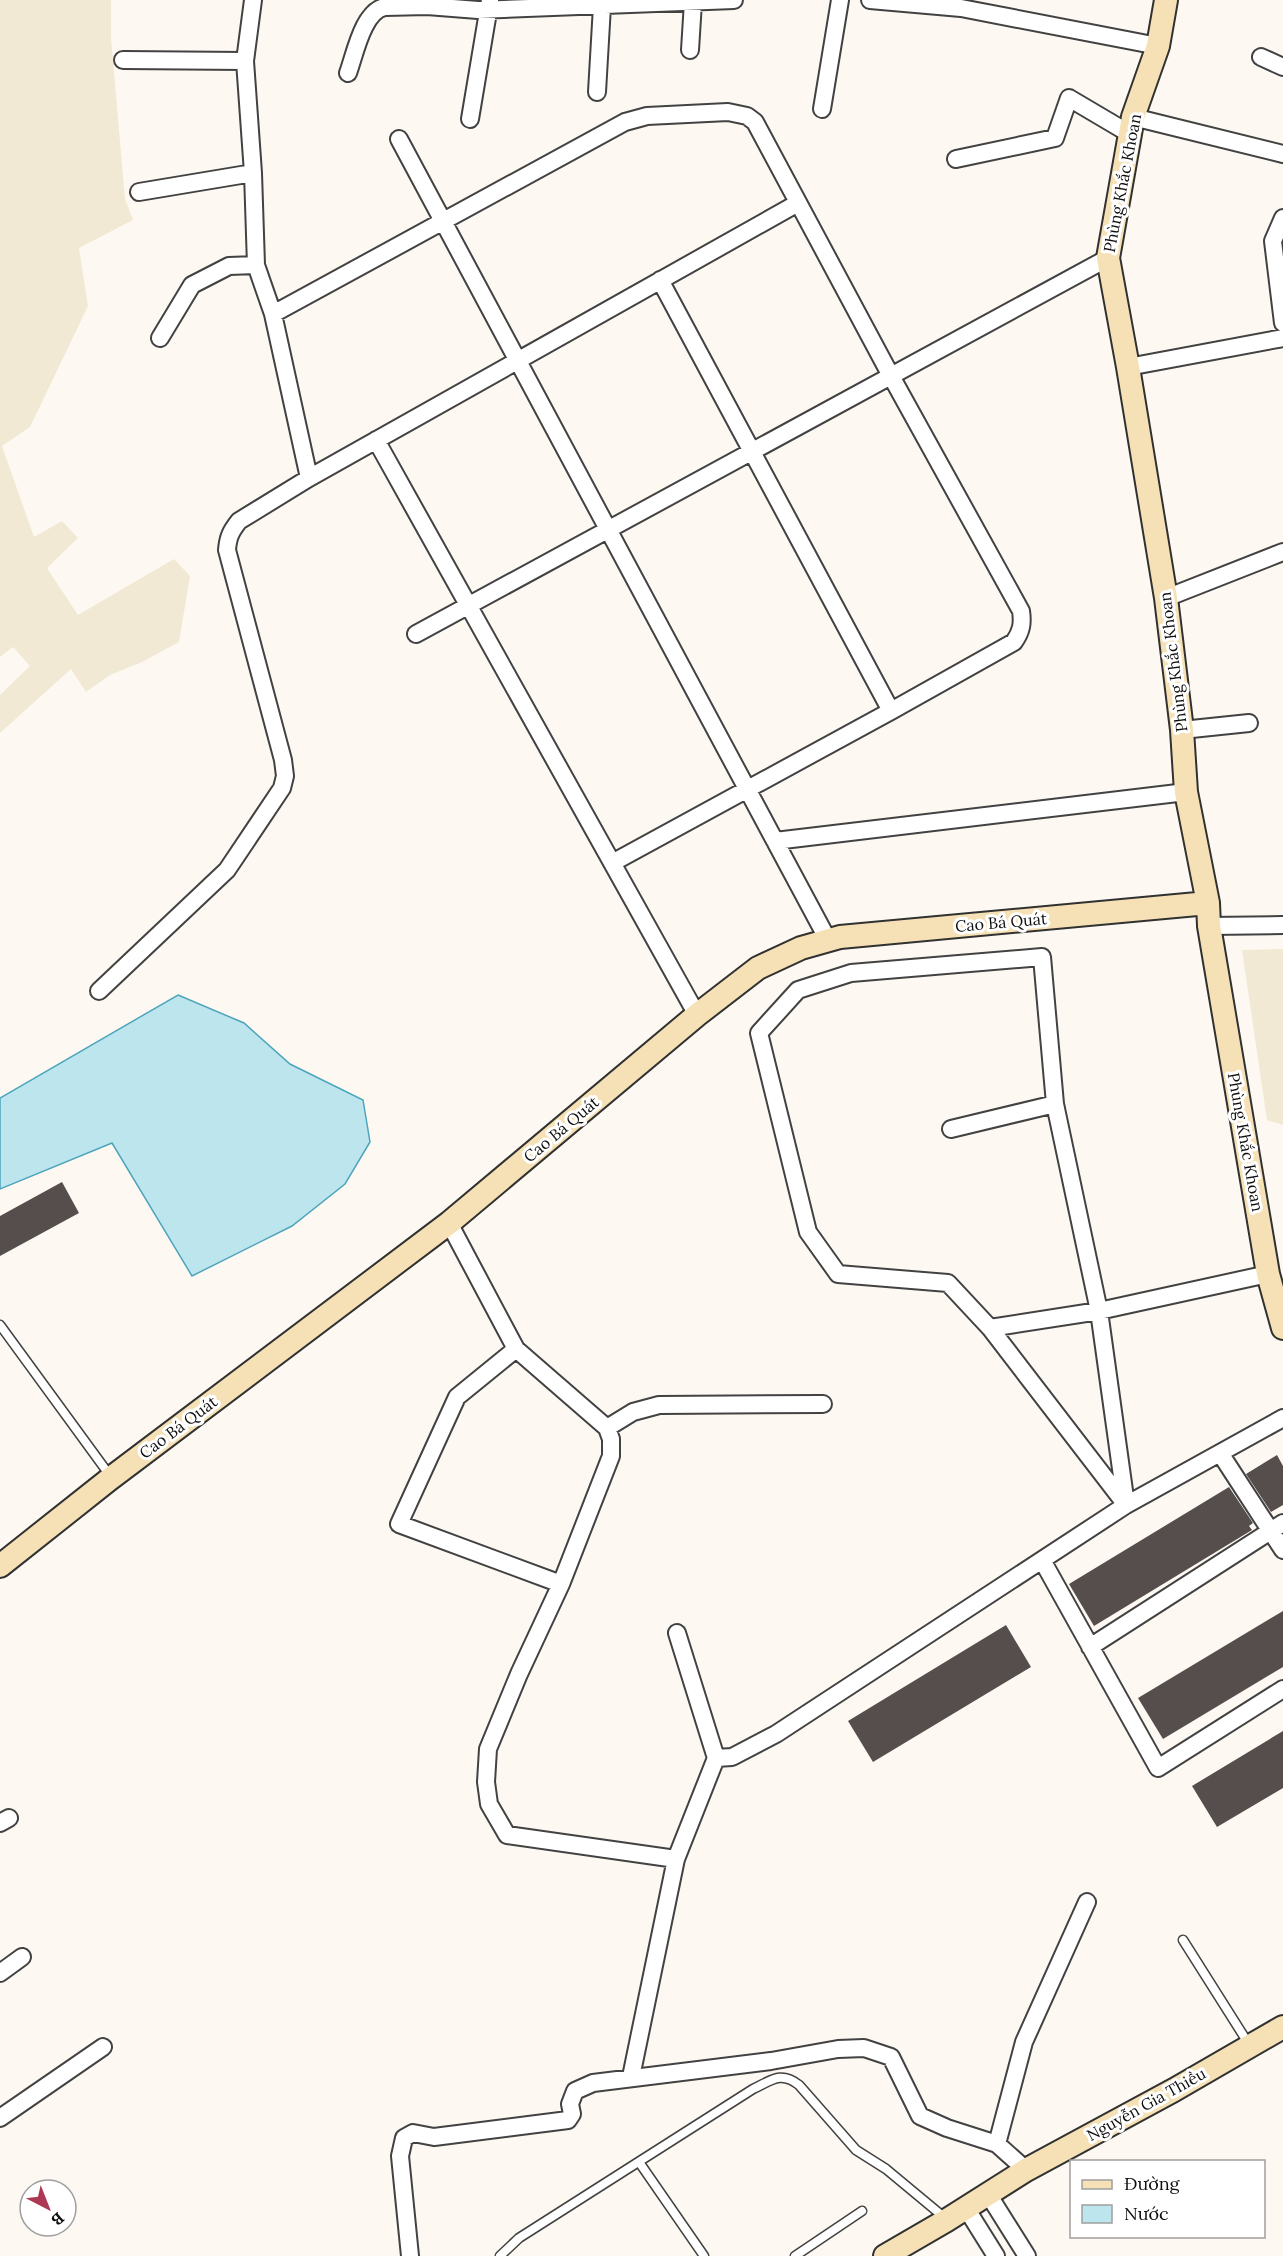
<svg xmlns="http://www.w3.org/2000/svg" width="1283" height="2256" viewBox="0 0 1283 2256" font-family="Lora,serif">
  <rect width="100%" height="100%" fill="#fdf9f2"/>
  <!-- farmland -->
  <path fill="#f1e9d4" d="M0 0H111V38L125 199 133 220 79 248 88 306 30 427 2 446 34 537 62 521 78 538 47 568 78 615 174 559 190 576 179 642 142 662 110 675 86 692 71 669 0 733V695L30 666 13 647 0 657Z
    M1283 949V1125L1267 1120 1242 950Z"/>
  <!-- water -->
  <path fill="#bde5ee" stroke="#4da5bc" stroke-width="1.5" d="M178 995 244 1023 290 1064 363 1100 370 1142 345 1184 292 1226 192 1276 112 1143 0 1189V1098Z"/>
  <!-- building -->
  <path fill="#564e4c" d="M62 1182 79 1213 0 1256V1216Z
    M1277 1455 1283 1466V1505L1271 1512 1246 1474Z
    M1229 1487 1253 1523 1249 1526 1252 1530 1094 1626 1069 1584Z
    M1283 1611V1667L1163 1739 1138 1698Z
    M1006 1625 1031 1667 873 1762 848 1721Z
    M1283 1731V1788L1217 1827 1192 1786Z"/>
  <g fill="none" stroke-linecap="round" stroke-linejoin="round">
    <defs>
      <path id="lane" d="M0 1325 111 1477
        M1183 1940 1250 2046
        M639 2162 704 2256
        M500 2256 519 2238 753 2089C772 2080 781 2071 799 2085L856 2150 886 2169 945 2218
        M795 2256 862 2211"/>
      <path id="street" d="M253 0 245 61 253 173 256 265 273 314 309 478
        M870 0 961 8 1158 46
        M690 50 693 2
        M1261 57 1283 67
        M123 60 245 61
        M348 73C355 54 363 11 385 7L427 6 478 10 734 0
        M597 92 602 6
        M822 109 840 0
        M1133 117 1283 154
        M470 119 490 0
        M399 139 828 940
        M956 159 1055 138 1069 98 1130 134
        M139 192 253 173
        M1283 218 1273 241 1283 323
        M660 280 891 711
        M273 314 625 122 647 116 728 112 747 116 755 122 891 376 1021 611C1023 624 1021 632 1014 642L891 711 612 863
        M160 338 192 285 229 266 256 265
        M1128 367 1283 338
        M376 440 697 1015
        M1166 598 1283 552
        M416 634 1108 258
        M1182 730 1249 723
        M775 841 1186 792
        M1209 926 1283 925
        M1042 957 1055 1104 1099 1311 1126 1505 990 1328 948 1283 838 1274 808 1232 759 1033 798 990 851 973Z
        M99 991 227 870 282 788 285 776 283 760 227 550C228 537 231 531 239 521L309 478 798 203
        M951 1129 1055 1104
        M449 1223 516 1349 607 1428 611 1439V1456L561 1584 519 1674 488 1749 486 1782 489 1804 507 1835 676 1859
        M990 1328 1099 1311 1268 1274
        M516 1349 457 1397 399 1524 561 1584
        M607 1428 633 1412 659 1405 823 1404
        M1220 1453 1283 1550
        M1042 1560 1158 1768 1283 1689
        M677 1633 716 1758
        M1090 1647 1283 1523
        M0 1823 9 1818
        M0 1973 22 1957
        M631 2077 676 1859 716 1758 732 1757 776 1734 1126 1505 1283 1418
        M0 2118 103 2047
        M997 2144 1024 2042 1087 1902
        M988 2194 1027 2256
        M966 2208 996 2256
        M410 2256 400 2156 404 2138 413 2133 434 2137 568 2120 572 2114 570 2104 575 2091 593 2083 771 2061 838 2049 864 2048 891 2057 920 2116 947 2128 997 2144 1026 2170"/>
      <path id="secondary" d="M1166 0 1158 46 1133 117 1108 258 1128 367 1166 598 1182 730 1186 792 1208 903 1209 926 1268 1274 1283 1328
        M0 1566 111 1478 449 1223 697 1015 758 968 801 948 840 937 1208 903
        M885 2256 947 2220 1026 2170 1174 2090 1283 2027"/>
    </defs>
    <!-- lane casing -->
    <use href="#lane" stroke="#424242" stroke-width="11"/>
    <!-- street casing -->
    <use href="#street" stroke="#424242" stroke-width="20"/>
    <!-- secondary casing -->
    <use href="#secondary" stroke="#313131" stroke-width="26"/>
    <!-- lane -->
    <use href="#lane" stroke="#fff" stroke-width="8"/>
    <!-- street -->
    <use href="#street" stroke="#fff" stroke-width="16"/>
    <!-- secondary -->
    <use href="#secondary" stroke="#f5e1b5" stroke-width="22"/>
  </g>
  <g text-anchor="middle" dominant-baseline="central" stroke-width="6" stroke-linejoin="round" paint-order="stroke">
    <!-- street labels -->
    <g font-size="16" fill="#0f0f0f" stroke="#fff">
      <text transform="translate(1122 183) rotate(-79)">Phùng Khắc Khoan</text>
      <text transform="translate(1173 662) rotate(-97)">Phùng Khắc Khoan</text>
      <text transform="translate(1001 922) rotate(-5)">Cao Bá Quát</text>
      <text transform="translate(561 1129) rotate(-40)">Cao Bá Quát</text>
      <text transform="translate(1246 1142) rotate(80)">Phùng Khắc Khoan</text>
      <text transform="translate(178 1427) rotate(-37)">Cao Bá Quát</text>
      <text transform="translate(1146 2104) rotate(-29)">Nguyễn Gia Thiều</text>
    </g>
  </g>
  <!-- legend -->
  <rect x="1070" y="2160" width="195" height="78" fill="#ffffff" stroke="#9f9f9f" stroke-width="1.5"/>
  <rect x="1082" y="2180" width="30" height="9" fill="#f5e1b5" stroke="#9f9f9f" stroke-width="1.5"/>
  <text x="1124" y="2190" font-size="18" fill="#0f0f0f">Đường</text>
  <rect x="1082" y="2205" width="30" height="18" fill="#bde5ee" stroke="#9f9f9f" stroke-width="1.5"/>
  <text x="1124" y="2220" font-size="18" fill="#0f0f0f">Nước</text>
  <!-- north arrow -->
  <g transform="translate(48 2208) rotate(138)"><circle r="28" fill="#ffffff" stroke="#9f9f9f" stroke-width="1.5"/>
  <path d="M0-4.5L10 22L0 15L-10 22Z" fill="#ad3854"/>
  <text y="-9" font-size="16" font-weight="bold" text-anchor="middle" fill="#0f0f0f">B</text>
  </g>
</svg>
